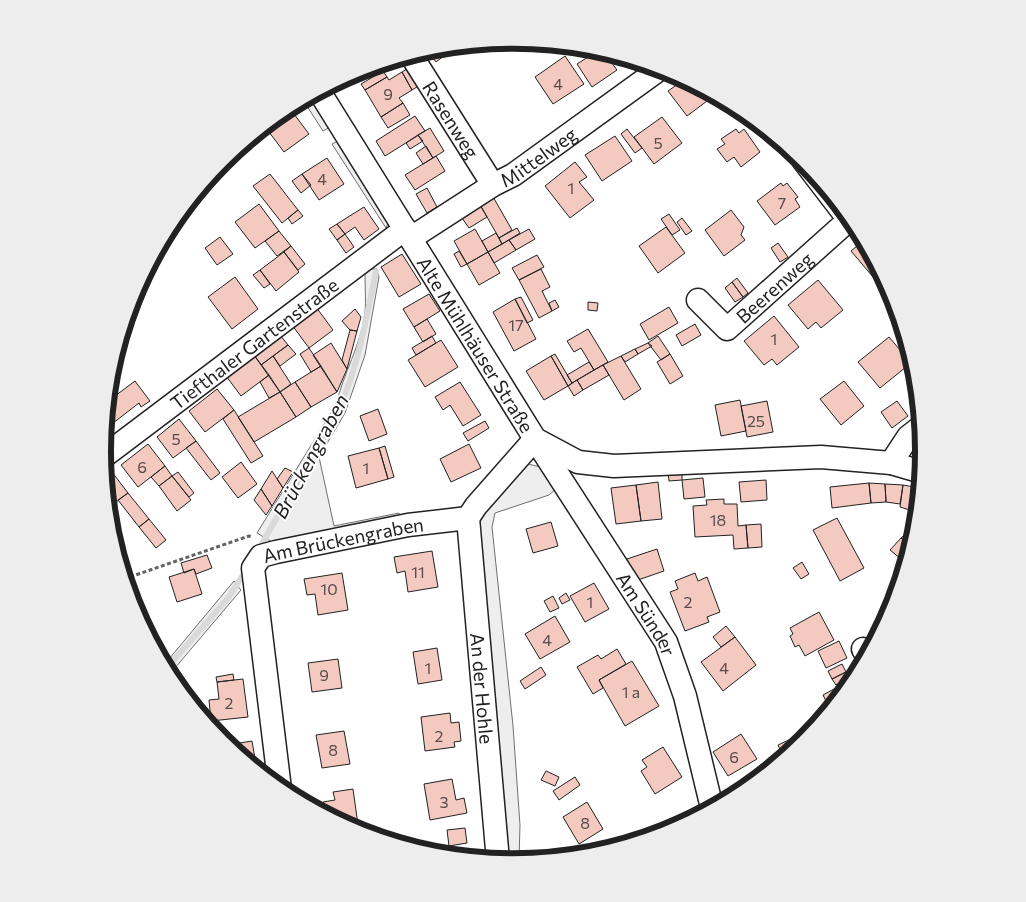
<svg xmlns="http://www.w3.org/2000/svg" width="1026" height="902" viewBox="0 0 1026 902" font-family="Commissioner,sans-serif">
  <rect width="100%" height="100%" fill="#fff"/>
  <!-- green -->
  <path fill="#eee" stroke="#6f6f6f" d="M310 96 330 127 323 131 303 100Z
    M338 141 388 223 386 228 332 144Z
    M370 269H377L379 277 365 355 345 413 319 457 334 526 399 513 401 522 280 547 257 533 336 405C343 374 361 345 365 313 366 301 365 287 365 274Z
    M528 464 549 469 556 489 549 495 495 513 492 527 513 726 520 825 519 861H505L477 563 480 507 518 465Z
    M234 581 241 590 169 675 164 665Z"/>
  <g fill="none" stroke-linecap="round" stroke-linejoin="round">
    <!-- stream -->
    <path stroke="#d9d9d9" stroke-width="6" d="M259 550C281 506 311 466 333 422 357 375 365 323 376 272
      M166 669 229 597 246 570"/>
  </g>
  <!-- building -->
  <path fill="#f3c9c0" stroke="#222" d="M458 45 436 62 427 50 433 48Z
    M599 50 603 51 617 70 592 87 577 64Z
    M565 56 584 84 553 104 535 77Z
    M410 67 420 85 412 90 402 72Z
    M383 71 387 77 365 90 361 84Z
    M402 72 412 90 399 98 403 103 381 117 365 90 387 77 389 80Z
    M685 79 715 95 687 116 668 91Z
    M403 103 410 115 388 128 381 117Z
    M289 107 294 114 277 126 272 119Z
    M294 114 309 134 284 152 269 132Z
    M415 116 425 131 385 156 376 141Z
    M662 117 682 143 654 164 634 137Z
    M430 128 444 151 433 158 418 135Z
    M627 129 642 148 635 153 621 134Z
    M736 129 739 133 744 129 760 152 741 167 734 157 727 162 717 149 725 144 721 139Z
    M418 135 423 141 410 149 406 143Z
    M615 136 632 161 602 181 585 155Z
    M426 146 433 158 423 164 416 153Z
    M436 156 445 171 415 190 405 175Z
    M327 158 344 184 319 200 302 174Z
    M575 162 587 177 579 182 594 200 570 218 545 186Z
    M270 174 298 210 282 223 253 186Z
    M302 174 311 185 301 193 292 181Z
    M781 183 783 186 787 183 798 197 795 199 800 207 775 225 757 201Z
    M427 188 437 207 427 213 416 194Z
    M492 195 512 230 499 238 479 203Z
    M479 203 487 217 469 228 462 218Z
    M259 204 279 231 255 248 235 222Z
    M364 207 379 229 364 240 355 227 345 234 337 224Z
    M298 210 303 216 292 224 288 218Z
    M731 210 744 227 741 235 745 240 724 256 705 230Z
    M669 214 680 230 672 235 661 219Z
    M682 218 692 231 686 235 677 222Z
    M337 224 345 234 337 240 329 229Z
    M666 227 685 253 658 273 639 246Z
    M517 228 520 233 502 244 499 238Z
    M475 229 488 252 467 264 454 241Z
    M529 229 535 239 516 250 509 240Z
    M279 231 291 246 277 256 265 241Z
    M496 233 502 244 488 252 482 241Z
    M345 234 354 247 346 253 337 240Z
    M220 237 233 254 217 265 205 248Z
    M509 240 516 250 494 263 488 252Z
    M864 240 880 271 873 277 851 251Z
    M778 243 788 257 780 262 771 248Z
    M291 246 305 264 298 270 284 252Z
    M459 251 467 264 461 267 454 254Z
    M284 252 299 272 276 291 260 270Z
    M488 252 500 273 479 285 467 264Z
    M402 254 421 284 399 297 381 267Z
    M537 255 544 267 519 280 512 268Z
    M541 269 550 287 542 291 552 311 539 318 519 280Z
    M260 270 270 284 264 288 253 275Z
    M235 277 258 309 232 329 208 297Z
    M737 278 748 293 743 297 732 282Z
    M818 280 843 310 821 328 816 322 808 329 788 305Z
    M732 282 743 297 735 302 725 288Z
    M429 294 440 311 414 327 403 309Z
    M521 297 533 320 527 323 515 299Z
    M515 299 536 339 514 351 493 312Z
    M555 300 559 307 552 311 549 303Z
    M588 302 598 303 597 311 588 310Z
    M316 307 333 330 309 348 292 325Z
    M669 307 678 323 649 340 640 324Z
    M355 309 361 317 357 331 350 330 342 321Z
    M774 316 799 347 777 365 772 359 764 365 744 341Z
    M427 319 436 334 423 342 414 327Z
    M695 324 701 335 682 346 676 335Z
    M588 329 608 362 594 370 581 348 574 352 567 341Z
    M350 330 357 331 347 369 342 360Z
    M280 335 288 345 261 365 254 355Z
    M432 336 436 343 416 355 412 348Z
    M658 336 670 354 661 360 648 343Z
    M889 337 911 363 880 388 858 362Z
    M441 340 458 367 425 387 408 360Z
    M331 343 347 369 337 392 313 355Z
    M648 343 652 346 638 354 635 349Z
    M288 345 296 354 280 366 273 356Z
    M309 348 321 366 311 372 300 354Z
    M635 349 638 354 625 362 621 356Z
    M555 354 572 383 568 386 551 356Z
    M670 354 683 376 670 384 657 362Z
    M254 355 269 375 241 396 226 376Z
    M273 356 291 384 280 392 261 365Z
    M551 356 568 386 544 400 526 371Z
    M621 356 641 389 624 400 603 365Z
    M589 362 594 370 572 383 567 375Z
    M603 365 609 375 583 390 577 380Z
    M321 366 337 392 311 407 295 382Z
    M269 375 280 392 269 398 260 382Z
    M577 380 583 390 574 396 568 386Z
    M135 381 150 401 141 407 139 403 104 430 107 402Z
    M844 381 864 406 841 425 820 399Z
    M295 382 311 407 296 417 280 392Z
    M460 382 481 415 463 426 450 405 443 410 435 397Z
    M217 389 234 410 205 432 189 411Z
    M280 392 296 417 254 442 238 417Z
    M740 400 746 431 721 436 715 405Z
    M767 401 773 432 747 437 741 406Z
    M897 401 908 416 892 428 881 412Z
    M378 409 387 434 369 441 360 416Z
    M234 410 263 456 251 463 223 419Z
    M179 419 196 441 173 458 157 437Z
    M485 421 489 428 468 441 463 433Z
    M196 441 220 473 211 480 186 448Z
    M148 444 165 466 138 487 121 465Z
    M469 444 481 468 451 482 440 459Z
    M385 446 394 477 388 479 379 448Z
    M379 448 388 479 356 488 348 456Z
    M241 462 257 484 238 498 222 477Z
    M165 466 172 476 159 486 151 477Z
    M285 468 293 472 283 488 277 479Z
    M272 471 283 488 272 506 261 489Z
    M682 471V480L669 481 668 472Z
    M112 472 128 493 108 508 105 477Z
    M178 472 194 493 189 497 172 476Z
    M172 476 191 500 177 511 159 486Z
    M703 478 705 497 684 499 682 480Z
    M766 480 767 500 741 502 739 482Z
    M658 482 662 519 641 521 636 485Z
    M869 483 871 503 832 508 830 487Z
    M869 483 885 484 886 502 871 503Z
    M885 484 903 485 900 504 886 502Z
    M636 485 641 521 616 524 611 488Z
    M903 485 920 488 913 511 900 507Z
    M261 489 272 506 266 515 254 500Z
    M920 489 918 512 913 511Z
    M128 493 149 519 139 527 118 500Z
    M724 499V504H737L738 526 746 525 748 548 734 549 733 535 695 537 693 506 707 505 706 500Z
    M837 518 864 568 840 581 813 530Z
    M149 519 166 540 156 548 139 527Z
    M551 522 558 546 533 553 526 529Z
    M761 524 762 547 748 548 746 525Z
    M914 526 916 531 911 548 901 538Z
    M901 538 911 548 906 563 890 550Z
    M657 549 664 571 635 581 627 559Z
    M432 551 438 587 408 592 405 571 397 573 394 557Z
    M207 555 212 568 196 574 194 569 184 573 181 563Z
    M802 562 809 574 801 579 793 568Z
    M194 569 202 594 177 602 169 577Z
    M342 573 348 610 318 615 315 594 307 595 304 579Z
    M695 573 698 581 707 577 720 612 707 617 709 622 685 631 670 592 678 589 675 581Z
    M594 583 609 609 585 622 570 596Z
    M566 593 570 600 562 604 559 598Z
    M553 596 559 608 550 612 544 601Z
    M819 612 834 640 805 656 799 645 795 647 790 636 793 634 790 628Z
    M555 616 570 642 540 659 525 634Z
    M726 626 735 637 721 647 713 637Z
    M735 637 756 665 723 691 701 662Z
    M839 641 847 658 826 668 818 651Z
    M437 648 442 680 418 684 413 652Z
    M617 649 626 664 599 680 603 688 593 694 577 667 598 655 601 659Z
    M338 659 342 688 312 692 308 663Z
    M632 661 659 706 625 726 599 680Z
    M842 664 846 672 832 679 828 671Z
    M541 667 546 675 525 689 520 681Z
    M846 672 849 678 836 685 832 679Z
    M233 674 234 680 217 682 216 677Z
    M856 677 855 680 830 709 823 695Z
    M243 679 248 717 211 721 209 700 219 699 217 682Z
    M450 713 451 723 459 722 461 741 454 742 455 747 425 751 421 717Z
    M344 731 350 764 322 768 316 735Z
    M741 734 757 759 728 776 713 752Z
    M791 739 795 749 784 758 778 745Z
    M252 741 257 770 227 745Z
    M663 747 682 777 655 794 641 771 647 767 642 760Z
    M546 771 559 777 555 786 541 780Z
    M575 777 580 785 559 800 553 791Z
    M452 779 456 800 464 798 467 813 430 820 424 784Z
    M353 789 359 832 325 814 323 802 335 800 333 792Z
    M587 802 603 829 579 844 563 817Z
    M465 828 467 843 449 846 447 830Z"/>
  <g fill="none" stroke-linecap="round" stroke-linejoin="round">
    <defs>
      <g id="minor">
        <path id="s1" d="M411 55 493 185"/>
        <path id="s2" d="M319 91 535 439 578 462 614 466 821 457 891 463 922 472"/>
        <path d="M803 160 849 220"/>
        <path id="s3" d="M411 238 493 185 513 175 661 68"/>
        <path id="s4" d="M698 300 727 329 851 218"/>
        <path id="s5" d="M103 457 405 229"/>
        <path d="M891 463 908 437 922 426"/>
        <path id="s6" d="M468 518 498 861"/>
        <path d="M863 649 867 656"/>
        <path id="s7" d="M280 789 253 568 261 556 276 552 408 525 468 518 476 506 535 439 666 642 685 696 712 808"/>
      </g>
    </defs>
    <!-- minor casing -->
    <use href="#minor" stroke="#222" stroke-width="25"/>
    <!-- path -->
    <path stroke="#646464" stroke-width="3" stroke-dasharray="4 2.5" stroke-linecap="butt" d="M124 579 249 536 253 537"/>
    <!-- minor -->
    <use href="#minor" stroke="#fff" stroke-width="22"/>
  </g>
  <g text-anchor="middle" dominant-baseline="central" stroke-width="4" stroke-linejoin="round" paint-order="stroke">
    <!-- number labels -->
    <g font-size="16" fill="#564c4a">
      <text x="558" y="83">4</text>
      <text x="388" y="93">9</text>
      <text x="658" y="142">5</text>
      <text x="322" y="178">4</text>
      <text x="571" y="187">1</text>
      <text x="782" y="202">7</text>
      <text x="516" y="324">17</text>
      <text x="774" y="338">1</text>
      <text x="756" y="420">25</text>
      <text x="176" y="438">5</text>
      <text x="142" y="466">6</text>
      <text x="366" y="467">1</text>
      <text x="718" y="519">18</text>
      <text x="418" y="571">11</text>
      <text x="329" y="588">10</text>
      <text x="590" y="601">1</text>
      <text x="688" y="601">2</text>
      <text x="547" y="639">4</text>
      <text x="428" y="667">1</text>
      <text x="724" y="667">4</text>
      <text x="324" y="674">9</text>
      <text x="631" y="691">1 a</text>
      <text x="229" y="702">2</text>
      <text x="439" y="735">2</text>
      <text x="333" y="749">8</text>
      <text x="734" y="756">6</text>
      <text x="444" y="801">3</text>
      <text x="585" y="822">8</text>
    </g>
    <!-- street labels -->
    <g font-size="19" fill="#222" stroke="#fff">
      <text stroke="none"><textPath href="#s1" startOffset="76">Rasenweg</textPath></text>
      <text stroke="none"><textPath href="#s3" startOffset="151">Mittelweg</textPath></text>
      <text stroke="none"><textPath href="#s4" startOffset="104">Beerenweg</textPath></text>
      <text stroke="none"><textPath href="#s5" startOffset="189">Tiefthaler Gartenstraße</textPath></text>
      <text stroke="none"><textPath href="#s2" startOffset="298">Alte Mühlhäuser Straße</textPath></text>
      <text stroke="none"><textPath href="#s7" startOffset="321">Am Brückengraben</textPath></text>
      <text stroke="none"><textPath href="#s7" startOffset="759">Am Sünder</textPath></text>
      <text stroke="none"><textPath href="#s6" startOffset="171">An der Hohle</textPath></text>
    </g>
    <!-- water labels -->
    <g font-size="20" font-style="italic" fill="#222" stroke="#fff">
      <text transform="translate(310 456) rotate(-62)">Brückengraben</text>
    </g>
  </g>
  <!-- crop -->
  <path d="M0 0H1026V902H0ZM111 451a402 402 0 1 1 804 0a402 402 0 1 1-804 0Z" fill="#ededed" fill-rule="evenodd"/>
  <path fill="none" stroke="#222" stroke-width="6" d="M111 451a402 402 0 1 1 804 0a402 402 0 1 1-804 0Z"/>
</svg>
